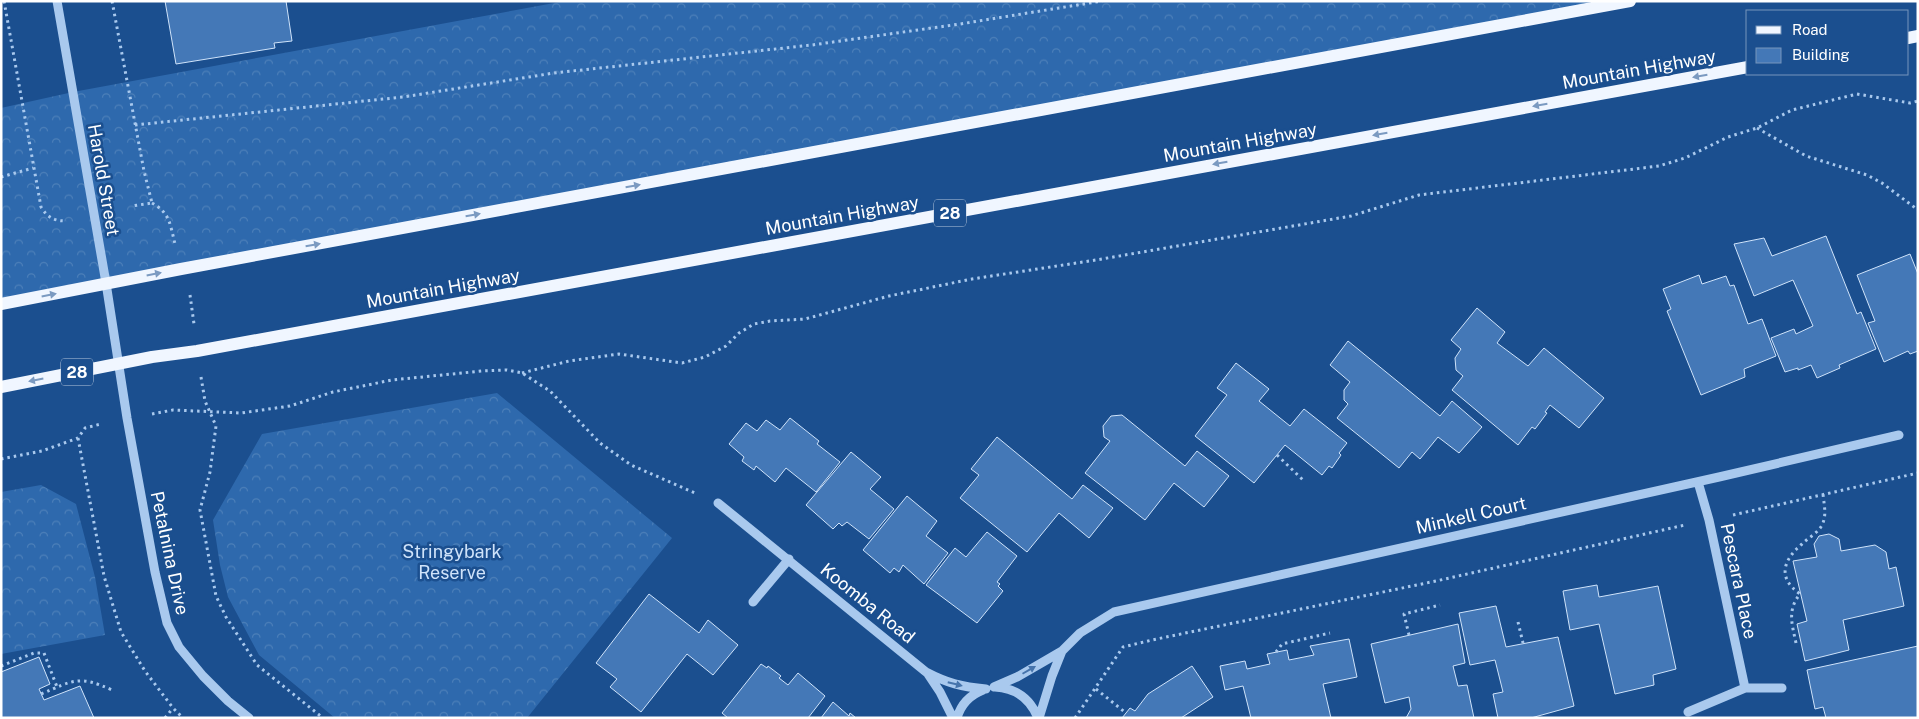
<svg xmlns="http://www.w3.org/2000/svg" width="1919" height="719" viewBox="0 0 1919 719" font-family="'Public Sans',sans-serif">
  <defs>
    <pattern id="forest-crowns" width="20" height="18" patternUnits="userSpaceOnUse" patternTransform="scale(1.25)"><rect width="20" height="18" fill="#2e69ad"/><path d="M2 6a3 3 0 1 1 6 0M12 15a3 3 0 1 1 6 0" fill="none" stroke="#4d80b9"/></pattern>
  </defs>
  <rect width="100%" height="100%" fill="#1b4f8f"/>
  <!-- forest -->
  <path fill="url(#forest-crowns)" d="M565 1H1630L1 304V108L73 92Z
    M497 393 672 538 527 718H335L259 655 228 597 220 565 213 520 262 434Z
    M41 485 76 504 95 577 105 635 1 654V492Z"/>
  <!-- building -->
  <path fill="#4478b7" stroke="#cfe3fa" d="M165 1H286L292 41 274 43 275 48 176 64Z
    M1826 236 1857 314 1861 312 1876 349 1839 365 1840 368 1817 378 1811 365 1798 370V368L1785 372 1771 338 1794 329 1796 334 1813 326 1793 280 1754 296 1734 244 1764 238 1772 256Z
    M1910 254 1918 274V351L1910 354 1908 351 1884 362 1868 323 1875 321 1857 275Z
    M1699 275 1702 284 1726 276 1730 286 1734 285 1748 324 1762 319 1776 356 1744 369 1745 377 1701 395 1667 311 1671 309 1663 289Z
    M1477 308 1505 332 1497 343 1528 366 1544 348 1604 398 1579 428 1550 405 1545 412 1547 413 1535 429 1532 427 1518 445 1452 390 1463 376 1456 370 1455 358 1461 349 1451 340Z
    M1348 341 1440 416 1452 401 1482 427 1459 453 1438 437 1420 459 1412 452 1399 468 1337 418 1348 404 1344 400V390L1350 382 1330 365Z
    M1236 363 1269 389 1259 401 1290 426 1304 409 1347 443 1339 453 1341 455 1332 468 1329 466 1322 475 1285 445 1254 483 1195 436 1227 395 1217 388Z
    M1122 415 1185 466 1197 451 1229 476 1204 507 1174 483 1145 520 1085 473 1110 441 1104 437 1103 426 1111 416Z
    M790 418 819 441 817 444 840 462 816 492 786 468 775 482 756 466 754 470 742 461 744 457 729 444 746 423 757 431 766 420 780 430Z
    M997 437 1072 499 1083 485 1113 508 1089 538 1059 513 1027 552 960 498 979 475 971 469Z
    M851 452 881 477 870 489 894 509 869 539 847 522 842 526 839 523 833 529 806 505Z
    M907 496 937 521 926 536 948 553 924 584 903 565 899 572 894 568 890 573 863 550Z
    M987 532 1017 556 997 582 1000 584 998 586 1003 591 977 623 926 585 955 548 966 557Z
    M1829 534 1839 539 1841 551 1875 545 1886 552 1889 569 1896 567 1904 606 1843 620 1849 650 1805 661 1797 624 1807 621 1793 561 1817 557 1814 544 1819 536Z
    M1597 585 1599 597 1658 586 1676 669 1653 675 1654 685 1615 694 1599 624 1570 630 1563 591Z
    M649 594 699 633 708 620 738 645 713 675 687 654 641 712 610 687 617 679 596 663Z
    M1496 606 1506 647 1558 637 1574 706 1531 718H1498L1493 694 1503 692 1495 660 1470 665 1459 613Z
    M1458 624 1465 663 1453 666 1458 686 1467 685 1474 718H1406L1411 709 1409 697 1385 703 1371 644Z
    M1349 639 1357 677 1323 684 1331 718H1251L1243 686 1225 690 1220 666 1245 661 1247 669 1270 664 1267 654 1287 650 1289 660 1314 655 1310 646Z
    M1918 646V718H1826L1823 707 1815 709 1807 670Z
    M39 657 50 684 39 689 44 700 80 686 94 718H1V672Z
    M761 664 767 668 768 666 781 676 779 678 788 685 798 673 825 696 808 718H728L722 713Z
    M1192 666 1213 697 1181 718H1122L1130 708 1135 711 1148 694Z
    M833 702 849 716 850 713 856 718H821Z"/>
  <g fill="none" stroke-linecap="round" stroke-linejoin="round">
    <!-- path -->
    <path stroke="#a9c9ee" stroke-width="3" stroke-dasharray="2.5 4" stroke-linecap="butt" d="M4 1 41 207C48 218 54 221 67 221
      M112 1 144 171 152 203 132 206
      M135 125 403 97 554 73 812 45 960 24 1102 1
      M1757 128 1806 156 1867 175 1882 183 1918 210
      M1 177 33 168
      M152 203C170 213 170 224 175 244
      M190 295 194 324
      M522 373 569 361 619 354 682 363 705 357 726 346 739 333 754 324 770 321 805 319 889 296 972 279 1096 260 1351 216 1419 195 1659 166 1685 158 1728 137 1757 128 1792 110 1857 94 1910 103 1918 101
      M201 377 205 401 216 426 210 472 200 510 216 596 226 617 257 665 323 718
      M152 414 173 410 241 413 290 406 333 392 392 380 482 371 507 370 522 373 550 391 600 443 631 465 695 493
      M78 438 104 576 121 632 145 671 173 708 183 718
      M1277 455 1303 480
      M1 459 42 451 78 438 85 428 101 424
      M1733 515 1918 473
      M1518 622 1523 643
      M1409 635 1404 614 1440 605
      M1796 643C1792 624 1787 610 1800 594 1777 578 1783 560 1802 544 1808 538 1818 533 1822 525 1827 515 1824 505 1823 494
      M1276 652 1282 644 1330 633
      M1 666 34 653H44L57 687
      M1096 689 1126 713
      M41 694C74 680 79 675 112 690
      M165 718 173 708
      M1075 718 1123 647 1152 640 1436 581 1685 525"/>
    <!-- minor -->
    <path stroke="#a9c9ee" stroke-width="9" d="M57 1 106 283 127 418 155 572 167 623 179 647 203 676 228 701 249 718
      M1698 482 1709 520 1745 688
      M718 503 926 672C947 683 962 687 986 689
      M753 602 789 559
      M928 674 940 692 953 718
      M994 687 1017 677 1062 651 1080 633 1114 612 1719 477 1899 435
      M995 687C1016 688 1030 698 1038 718
      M1688 712 1745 688H1782
      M957 718C961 704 970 695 983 690
      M1039 718 1052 676 1062 651"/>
    <!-- major -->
    <path stroke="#f0f6ff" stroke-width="12" d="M1908 38 1918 36
      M1 304 181 269 1630 1
      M1 387 152 357 197 351 1748 67"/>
  </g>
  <!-- one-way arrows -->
  <defs><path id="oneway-solid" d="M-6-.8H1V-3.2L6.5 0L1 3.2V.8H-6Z" transform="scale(1.25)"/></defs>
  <g fill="#7b9ac1">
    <use href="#oneway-solid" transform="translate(1700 76) rotate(170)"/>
    <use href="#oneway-solid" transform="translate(1540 105) rotate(170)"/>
    <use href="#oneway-solid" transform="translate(1380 134) rotate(170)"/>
    <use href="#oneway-solid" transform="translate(1220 163) rotate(170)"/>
    <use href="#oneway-solid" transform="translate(633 186) rotate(-10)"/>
    <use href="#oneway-solid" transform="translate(473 215) rotate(-10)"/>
    <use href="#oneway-solid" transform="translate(313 245) rotate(-10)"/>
    <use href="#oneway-solid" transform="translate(154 274) rotate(-11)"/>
    <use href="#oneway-solid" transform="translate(49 295) rotate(-11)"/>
    <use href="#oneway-solid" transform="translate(36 380) rotate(169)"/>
  </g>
  <g fill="#4674ac">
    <use href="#oneway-solid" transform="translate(1029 670) rotate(-30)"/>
    <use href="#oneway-solid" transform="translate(955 684) rotate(14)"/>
  </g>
  <g text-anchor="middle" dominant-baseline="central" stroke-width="5" stroke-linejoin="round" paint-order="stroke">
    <!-- shield labels -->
    <g fill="#1b4f8f" stroke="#bbcadd" stroke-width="1">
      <rect x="934" y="199.5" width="32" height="27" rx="4"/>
      <rect x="61" y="358.5" width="32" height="27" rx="4"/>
    </g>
    <g font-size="16" font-weight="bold" fill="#fff">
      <text x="950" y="213">28</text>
      <text x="77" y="372">28</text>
    </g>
    <!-- street labels -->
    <g font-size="18" fill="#fff" stroke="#1b4f8f">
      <text transform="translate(1639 69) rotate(-10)">Mountain Highway</text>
      <text transform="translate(1240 142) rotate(-10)">Mountain Highway</text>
      <text transform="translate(104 180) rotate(80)">Harold Street</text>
      <text transform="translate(842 215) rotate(-10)">Mountain Highway</text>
      <text transform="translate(443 288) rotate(-10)">Mountain Highway</text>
      <text transform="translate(1471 515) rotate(-13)">Minkell Court</text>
      <text transform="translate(170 553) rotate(78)">Petalnina Drive</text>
      <text transform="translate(1739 581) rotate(78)">Pescara Place</text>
      <text transform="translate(868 603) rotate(39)">Koomba Road</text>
    </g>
    <!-- park labels -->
    <g font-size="18" fill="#cfe3fa" stroke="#1b4f8f">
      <text x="452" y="551">Stringybark<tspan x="452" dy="21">Reserve</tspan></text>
    </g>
  </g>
  <!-- border -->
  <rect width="1919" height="719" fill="none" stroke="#ffffff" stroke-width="5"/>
  <!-- legend -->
  <rect x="1746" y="10" width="162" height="65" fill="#1b4f8f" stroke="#7695bc"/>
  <rect x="1756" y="26" width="25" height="8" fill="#f0f6ff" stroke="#7695bc"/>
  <text x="1792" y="35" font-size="15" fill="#ffffff">Road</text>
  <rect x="1756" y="48" width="25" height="15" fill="#4478b7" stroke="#7695bc"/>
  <text x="1792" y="60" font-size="15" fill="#ffffff">Building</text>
</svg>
